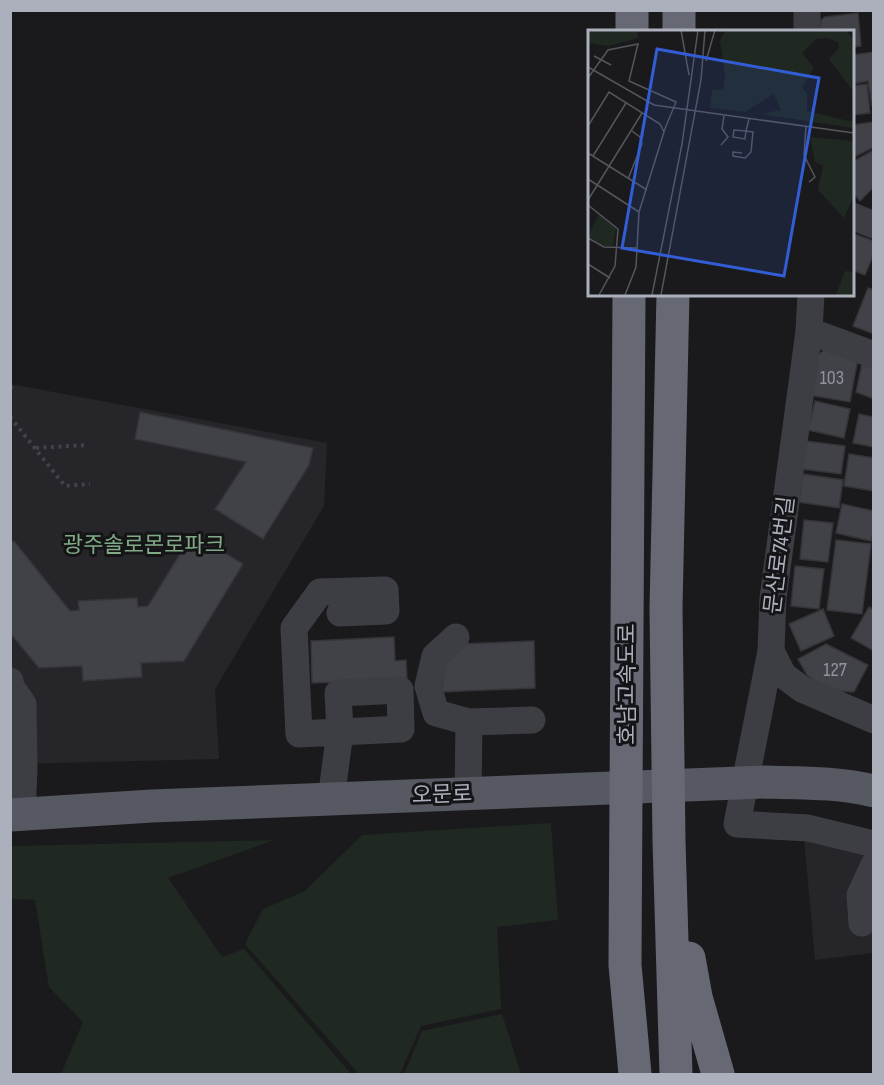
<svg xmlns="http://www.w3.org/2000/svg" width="884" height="1085" viewBox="0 0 884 1085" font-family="'Sofia Sans Condensed','Noto Sans KR',sans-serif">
  <rect width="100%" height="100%" fill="#1a1a1d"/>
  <!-- built -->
  <path fill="#26262a" d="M10 384 327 443 324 506 215 689 219 759 11 764Z
    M804 838 873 853V953L815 960Z"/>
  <!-- green -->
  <path fill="#1f2921" d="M551 823 558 920 497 927 501 1009 421 1026 400 1074H359L245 944 263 909 305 891 362 835Z
    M274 840 168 878 222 957 244 949 351 1074H61L83 1022 49 987 35 900 11 899V846Z
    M502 1014 521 1074H404L422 1031Z"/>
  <!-- building -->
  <path fill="#414247" stroke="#343439" stroke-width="1.5" d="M858 13 861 46 852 47V32H820L821 20 825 17Z
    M874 52V106H872L868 81 852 84V55Z
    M867 84 870 113 852 115V86Z
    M873 122 874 147 852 158V125Z
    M874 150V187L860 201 852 192V162Z
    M852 233 874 241V253L865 275 852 270Z
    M868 288 874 290V334L853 326Z
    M826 348 858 358 850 402 808 395 813 360Z
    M862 364 874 367V399L856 392Z
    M815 401 850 409 844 438 808 430Z
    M140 412 313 448 309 465 263 539 215 509 246 462 135 439Z
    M859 414 874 417V447L853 443Z
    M805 441 845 446 841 474 802 469Z
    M849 454 874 458V491L844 486Z
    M803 474 843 480 839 508 799 502Z
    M842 504 874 511V531L871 541 836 533Z
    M804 520 833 523 828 562 800 559Z
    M193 533 243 564 184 661 141 663 142 677 83 681 82 666 39 668 10 633V543L14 541 70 611 79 610 78 601 137 598 138 607 148 606Z
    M836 540 871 544 862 614 827 610Z
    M795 566 824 569 819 609 791 606Z
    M869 607 874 610V651L851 638Z
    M823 609 834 636 801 651 789 624Z
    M394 637 395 661 406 660 407 679 312 683 311 641Z
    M534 641 535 688 441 692 447 656 459 644Z
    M826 644 868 665 854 692 838 691 821 685 807 675 798 659Z"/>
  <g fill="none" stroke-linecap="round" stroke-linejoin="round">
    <!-- path -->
    <path stroke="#414349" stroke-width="4" stroke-dasharray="3 4.5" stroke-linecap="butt" d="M10 388 14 385
      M10 417 65 486 90 484
      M36 448 87 445"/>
    <!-- minor -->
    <path stroke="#3d3d44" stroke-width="27" d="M807 10V32
      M852 216 874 225
      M811 294 809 331 773 598 771 651 783 675 802 689 874 720
      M809 331 874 355
      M456 637 435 656 428 686 436 713 469 722 468 794
      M771 651 737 824 808 828 874 844
      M10 681 11 687 23 704 24 770 22 815
      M469 722 532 720
      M331 799 340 732 338 693 400 690 401 729 299 734 294 628 320 592 385 590 386 611 340 613
      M862 923 860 895 874 865"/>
    <!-- major -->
    <path stroke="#565862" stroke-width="33" d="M10 815 152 806 765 782C802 783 837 782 874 791"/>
    <!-- highway -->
    <path stroke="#666974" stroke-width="33" d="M632 32V10
      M679 32V10
      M629 294 625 965 635 1074
      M673 294 666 608 669 841 676 1074
      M689 958 696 997 718 1074"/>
  </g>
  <g text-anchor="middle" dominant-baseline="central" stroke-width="6" stroke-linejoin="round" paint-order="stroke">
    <!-- number labels -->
    <g font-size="20" fill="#9194a0">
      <text x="832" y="378">103</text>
      <text x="835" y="670">127</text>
    </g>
    <!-- park labels -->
    <g font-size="22" fill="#81aa86" stroke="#151518">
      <text x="144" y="545">광주솔로몬로파크</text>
    </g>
    <!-- street labels -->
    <g font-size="22" fill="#acb0bd" stroke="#151518">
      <text transform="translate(780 555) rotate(-83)">문산로74번길</text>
      <text transform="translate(627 684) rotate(-90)">호남고속도로</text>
      <text transform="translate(442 795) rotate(-2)">오문로</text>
    </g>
  </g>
  <!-- overview -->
  <g transform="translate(588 30)">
    <rect width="266" height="266" fill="#1a1a1d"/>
    <path d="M0 0H49L50 8 21 16 0 13ZM138 0H257L265 9V61L241 29 251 18 250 12 239 8 228 9 214 23 226 38 214 57 219 64V81L265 92V98L173 84 193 80 186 64 157 82 122 78 124 60H135L137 45 153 44 137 45 132 10ZM222 107 265 111V168L256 188 230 160 235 136 227 132ZM11 184 28 198 25 216H17L0 207ZM257 241 265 242V265H248Z" fill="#1f2921"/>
    <path fill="none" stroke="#54565d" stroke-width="1.5" d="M93 0 101 45M6 26 23 35M118 31 127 0M0 37 66 75 266 103M0 48 20 20 50 14 41 51 88 72 76 101M0 96 21 62 72 94 76 102 51 182 48 237 37 265M218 96 216 125 227 147 221 152M133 115 140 107 134 99 136 86M0 123 59 160M154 123 145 122V126L157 128 163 122 165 102 158 101 146 100 145 107 157 109 158 101 161 89M5 126 38 73M0 149 51 182M40 149 54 114 52 107 44 101M0 170 54 83M0 175 30 199 27 236 11 265M0 208 16 217 49 218M0 234 22 248M64 265 94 114 110 0M73 265 113 50 117 0"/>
    <path fill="#325dd4" fill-opacity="0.15" stroke="#325dd4" stroke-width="3" d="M69 19 231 48 196 246 34 218Z"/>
    <rect width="266" height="266" fill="none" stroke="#acb0bd" stroke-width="3"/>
  </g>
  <!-- border -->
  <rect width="884" height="1085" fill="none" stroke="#acb0bd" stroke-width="24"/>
</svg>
